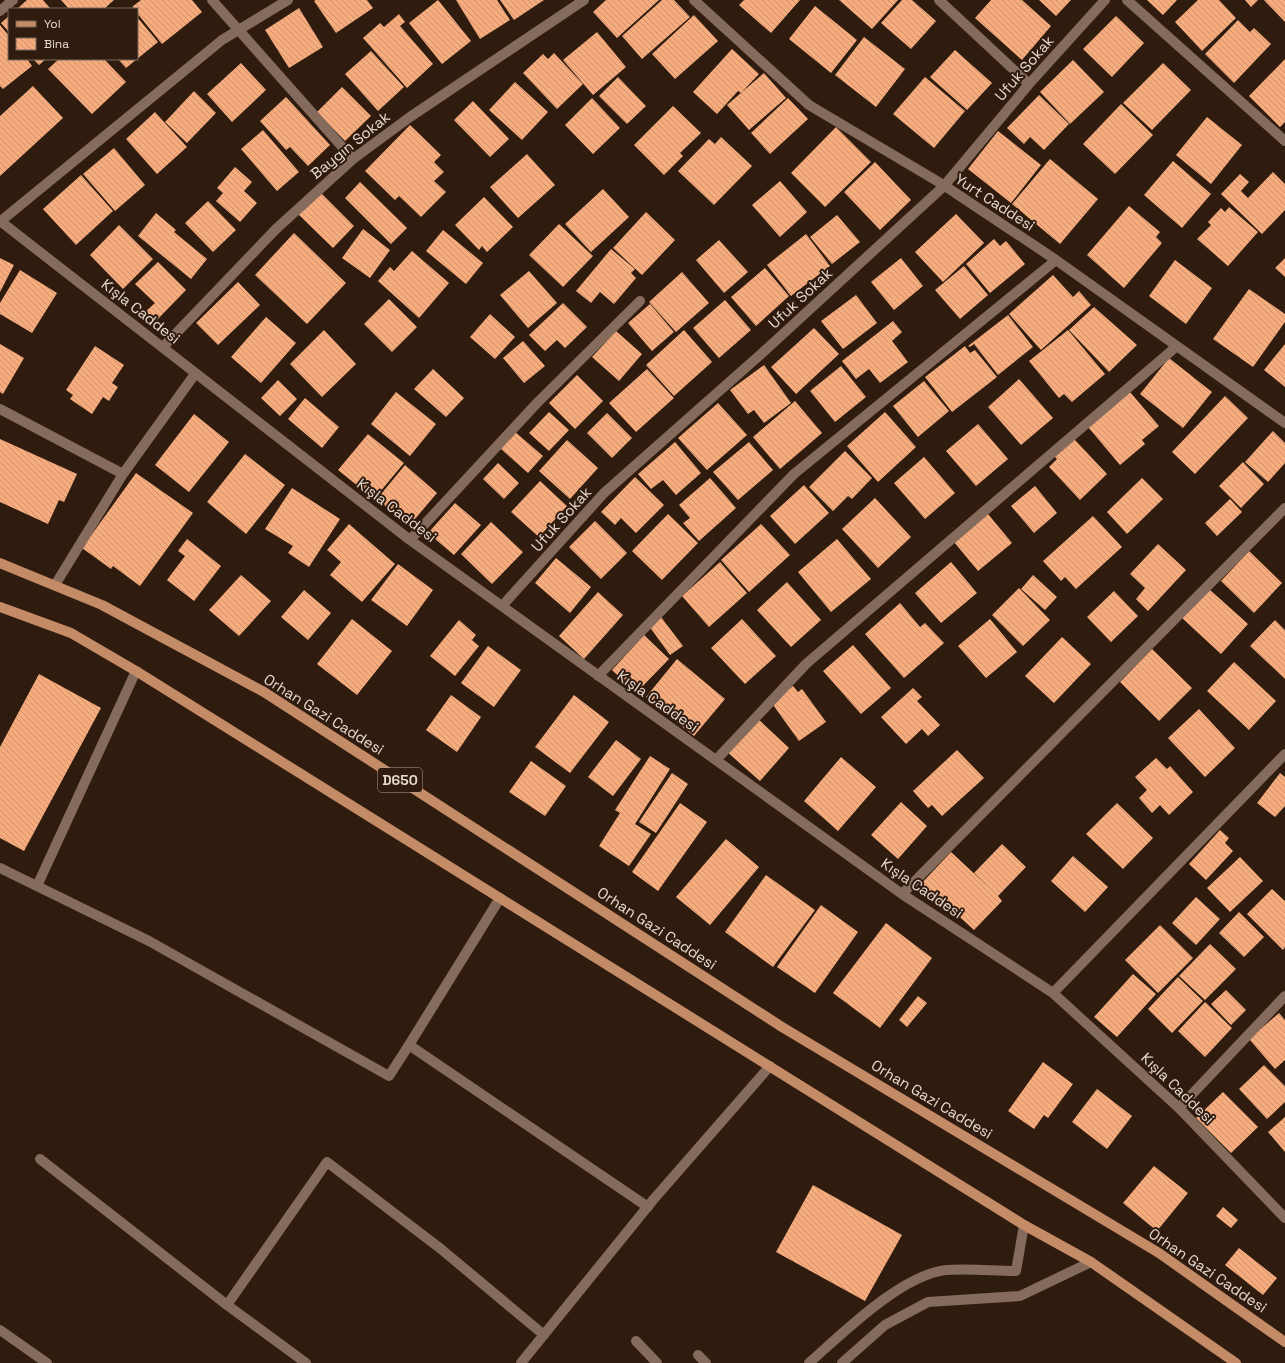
<svg xmlns="http://www.w3.org/2000/svg" width="1285" height="1363" viewBox="0 0 1285 1363" font-family="'Space Grotesk',sans-serif">
  <defs>
    <pattern id="building-back-hatch" width="6" height="6" patternUnits="userSpaceOnUse"><rect width="6" height="6" fill="#f7ac7d"/><path d="M-1 5l2 2M0 0l6 6M5-1l2 2" fill="none" stroke="#cb916e"/></pattern>
  </defs>
  <rect width="100%" height="100%" fill="#301c0f"/>
  <!-- building -->
  <path fill="url(#building-back-hatch)" d="M27 0H43L51 9H17Z
    M61 0H114L104 9H69Z
    M141 0H192L202 12 162 44 137 13V9L132 7Z
    M316 0H367L373 8 336 33 314 1Z
    M438 0 471 41 442 64 409 23Z
    M456 0H497L510 20 480 39Z
    M500 0H544L514 20Z
    M606 0H659L617 38 593 12Z
    M662 0H674L690 17 642 59 622 36Z
    M744 0H800L771 33 739 5Z
    M839 0H898L872 29Z
    M902 0H912L936 21 911 49 881 23Z
    M991 0H1022L1051 26 1022 60 975 18Z
    M1039 0H1071L1056 16Z
    M1147 0H1177L1163 15Z
    M1198 0H1219L1236 18 1202 51 1175 22Z
    M1245 0H1258L1251 7Z
    M1264 0H1285V22Z
    M815 6 857 40 831 73 789 39Z
    M299 8 323 47 289 68 265 30Z
    M399 14 405 22 400 26 433 64 407 88 363 38 380 23 384 27Z
    M694 15 718 41 675 79 652 54Z
    M9 16V32L1 23Z
    M1116 16 1144 43 1112 77 1083 49Z
    M137 17 158 42 126 68 118 59H137Z
    M1238 20 1250 32 1254 28 1271 44 1234 83 1205 54Z
    M0 25 9 36V59H27L32 66 3 89 0 86Z
    M597 32 626 67 593 95 563 60Z
    M864 37 905 69 876 107 835 75Z
    M732 49 759 74 741 93 738 91 717 114 693 92Z
    M955 50 992 83 967 110 930 77Z
    M371 51 404 87 378 111 345 74Z
    M554 53 583 84 557 109 523 73 543 54 548 59Z
    M33 59H46L39 65Z
    M59 59H104L126 82 92 114 48 69Z
    M1285 59V122L1280 127 1249 96Z
    M1073 60 1104 92 1070 124 1040 92Z
    M241 63 266 90 232 122 207 94Z
    M1163 63 1191 90 1152 130 1123 103Z
    M764 73 786 98 749 130 727 105Z
    M618 77 646 106 627 124 599 96Z
    M925 77 965 111 934 148 893 114Z
    M515 82 548 112 522 140 489 110Z
    M33 86 63 118 0 176V116Z
    M342 87 371 116 345 141 317 112Z
    M194 91 216 113 187 143 165 122Z
    M1039 95 1069 124 1044 150 1030 137 1024 144 1007 128Z
    M286 97 330 145 308 166 290 147 286 150 260 121Z
    M592 98 620 128 593 154 565 125Z
    M788 98 808 119 770 154 751 133Z
    M473 101 509 139 490 157 454 120Z
    M1121 104 1153 135 1115 174 1083 144Z
    M673 106 701 133 680 153 683 156 664 175 634 145Z
    M155 112 187 147 157 174 126 139Z
    M1207 117 1242 145 1211 184 1176 155Z
    M410 125 441 155 434 162 444 172 434 181 446 192 421 217 399 196 395 200 365 171Z
    M836 127 871 162 825 207 791 173Z
    M263 130 299 172 277 191 241 149Z
    M998 131 1041 165 1011 203 968 169Z
    M721 137 752 166 714 205 678 171 709 139 715 144Z
    M114 148 145 185 115 211 83 174Z
    M527 154 555 185 518 218 490 187Z
    M1050 159 1098 199 1060 244 1012 204Z
    M1173 161 1211 194 1182 228 1144 195Z
    M875 162 911 200 880 230 844 192Z
    M235 167 252 182 244 191 257 203 240 222 216 201 223 193 217 188Z
    M1273 172 1285 184V210L1262 234 1221 194 1240 174 1249 182 1241 191 1248 198Z
    M81 175 113 211 76 245 43 209Z
    M780 181 807 212 780 237 752 205Z
    M360 182 407 228 391 244 345 198Z
    M603 189 629 217 591 252 565 224Z
    M320 192 354 226 333 248 298 214Z
    M484 197 513 227 487 252 482 246 479 250 455 225Z
    M208 201 236 230 213 252 185 223Z
    M1129 206 1160 232 1156 237 1162 243 1124 288 1087 255Z
    M1229 207 1258 232 1228 266 1197 239 1211 225 1208 222 1221 208 1225 212Z
    M646 212 675 240 642 275 613 248Z
    M156 213 176 230 174 232 207 259 191 279 138 236Z
    M956 214 984 243 943 282 915 252Z
    M837 215 860 242 832 264 810 237Z
    M559 224 593 256 563 287 529 255Z
    M119 225 153 259 123 289 90 255Z
    M363 229 390 250 370 278 342 258Z
    M443 230 483 263 466 284 426 251Z
    M294 233 346 283 307 324 255 275Z
    M806 234 830 266 791 296 767 265Z
    M994 239 1000 246 1006 241 1025 264 990 293 966 264Z
    M719 240 748 272 724 293 696 260Z
    M611 249 635 269 631 273 636 278 614 304 600 292 591 303 576 291Z
    M412 251 449 283 419 318 378 281 390 267 394 271Z
    M0 258 14 265 0 292Z
    M901 258 923 286 894 310 871 282Z
    M1285 258V277L1275 268Z
    M1175 260 1212 288 1186 324 1149 296Z
    M158 262 186 290 154 323 144 313 155 303 135 284Z
    M964 266 988 295 960 319 935 290Z
    M765 268 789 296 756 326 731 297Z
    M20 270 57 293 32 333 0 314V303Z
    M529 271 557 303 528 328 500 295Z
    M682 272 709 303 676 332 649 302Z
    M1053 275 1073 297 1079 291 1091 305 1041 350 1009 314Z
    M238 282 260 305 218 345 196 323Z
    M1249 289 1285 314V322L1253 367 1213 339Z
    M856 295 877 323 843 349 821 321Z
    M389 299 417 327 392 352 364 324Z
    M725 300 751 330 719 358 693 328Z
    M563 303 587 327 565 348 557 340 545 351 529 335Z
    M650 304 674 332 652 351 628 323Z
    M1094 307 1137 345 1109 372 1069 330Z
    M490 314 515 337 495 359 470 337Z
    M1008 315 1033 347 998 375 974 344 970 347 968 346Z
    M266 317 296 343 261 383 231 357Z
    M893 321 902 332 892 341 908 362 880 383 869 369 856 379 842 361Z
    M814 328 839 354 796 394 771 367Z
    M324 330 356 364 322 397 290 364Z
    M684 330 712 362 674 396 646 365Z
    M1068 330 1105 374 1072 402 1064 394 1059 398 1029 361Z
    M616 331 642 354 619 381 592 357Z
    M523 341 545 366 524 383 503 358Z
    M0 344 24 358 3 394 0 392Z
    M1285 344V387L1264 370Z
    M95 346 124 365 112 383 118 387 109 401 103 397 92 414 70 399 73 395 66 390Z
    M965 346 970 353 975 350 997 377 952 412 925 377Z
    M1169 358 1212 392 1183 428 1140 394Z
    M764 365 791 403 764 423 754 410 748 414 730 390Z
    M841 366 866 397 835 422 810 391Z
    M433 369 464 398 446 417 414 389Z
    M647 369 674 398 636 432 609 403Z
    M577 375 603 401 575 429 549 403Z
    M1019 379 1053 418 1021 445 988 407Z
    M278 380 297 399 280 416 261 398Z
    M924 381 949 411 918 437 893 406Z
    M396 392 436 424 410 456 371 424Z
    M1130 392 1159 426 1142 440 1145 444 1120 465 1088 427Z
    M1225 396 1248 418 1195 474 1172 452Z
    M305 398 339 427 322 448 288 419Z
    M795 401 822 433 780 469 753 437Z
    M718 403 747 435 707 470 678 438Z
    M549 412 569 430 549 451 529 433Z
    M885 412 916 447 878 482 847 446Z
    M607 413 632 438 612 458 587 433Z
    M194 414 229 442 189 492 155 465Z
    M978 424 1008 459 976 486 946 451Z
    M514 431 543 456 528 473 500 448Z
    M1273 431 1285 443V463L1268 482 1245 462Z
    M368 434 404 463 374 499 338 470Z
    M1073 438 1107 474 1080 500 1049 467 1057 459 1054 456Z
    M0 439 77 474 64 502 59 500 48 524 0 502Z
    M567 440 598 468 570 499 539 471Z
    M675 442 701 473 676 495 663 480 651 489 638 474Z
    M749 442 773 470 738 500 713 472Z
    M845 451 872 478 852 499 848 496 833 511 809 487Z
    M245 454 285 485 246 534 207 502Z
    M924 457 955 493 925 519 894 483Z
    M1243 462 1264 484 1241 508 1219 486Z
    M498 463 519 483 504 499 483 479Z
    M405 465 437 493 409 526 377 499Z
    M136 473 193 513 140 586 113 566 111 569 82 548Z
    M635 477 664 505 636 533 621 518 615 525 601 512Z
    M710 478 736 508 699 541 683 523 690 518 679 505Z
    M1142 478 1163 499 1127 534 1107 512Z
    M540 481 567 506 539 537 511 512Z
    M804 485 829 513 795 544 770 516Z
    M1035 486 1057 513 1034 533 1011 506Z
    M292 488 340 519 309 567 288 553 293 546 265 529Z
    M875 498 911 537 878 568 842 529Z
    M1230 499 1242 512 1217 536 1205 523Z
    M455 503 481 525 454 555 428 533Z
    M668 514 698 543 662 580 632 551Z
    M988 514 1012 543 978 571 954 542Z
    M1093 516 1122 547 1076 589 1065 577 1061 581 1043 561Z
    M595 521 627 553 601 579 569 547Z
    M491 522 523 552 492 584 461 554Z
    M349 524 395 564 362 602 330 575 341 562 327 550Z
    M761 524 790 555 749 592 721 560Z
    M187 539 221 566 194 601 167 580 185 556 178 551Z
    M837 539 871 579 831 612 798 572Z
    M1158 544 1186 570 1148 611 1136 599 1145 588 1130 574Z
    M1249 551 1282 583 1254 613 1221 581Z
    M556 558 591 587 570 613 535 583Z
    M720 562 747 593 709 627 682 596Z
    M951 562 977 593 941 623 915 593Z
    M398 564 433 590 407 626 371 600Z
    M241 575 271 601 239 636 209 610Z
    M1033 575 1057 597 1045 610 1021 589Z
    M787 582 821 620 791 647 757 610Z
    M1019 588 1050 620 1023 646 992 615Z
    M1209 589 1248 624 1221 654 1182 618Z
    M304 590 331 613 308 640 281 617Z
    M1114 591 1138 616 1111 642 1087 617Z
    M598 592 623 615 584 659 559 636Z
    M900 603 920 627 925 623 944 643 904 678 865 634Z
    M661 617 683 646 670 655 649 626Z
    M352 619 392 651 357 695 317 664Z
    M742 619 776 656 745 684 711 648Z
    M990 619 1017 652 986 678 958 646Z
    M459 620 476 635 472 640 479 646 455 676 430 656Z
    M1275 620 1285 630V679L1250 646Z
    M644 635 669 659 636 693 612 670Z
    M1062 637 1091 664 1054 703 1025 676Z
    M853 645 891 688 861 714 823 671Z
    M488 646 521 670 494 707 461 683Z
    M1152 649 1192 688 1159 721 1120 682Z
    M677 659 725 699 694 736 646 697Z
    M1234 662 1276 701 1249 730 1207 691Z
    M39 674 101 708 24 851 0 838V747Z
    M793 686 798 692 802 689 826 722 799 741 771 702Z
    M913 688 922 697 917 701 940 725 928 736 922 729 906 744 881 717Z
    M451 695 481 717 457 752 426 730Z
    M574 695 609 722 570 773 535 747Z
    M1199 709 1235 748 1205 777 1168 738Z
    M757 718 789 748 760 781 727 752Z
    M616 740 641 759 613 796 588 777Z
    M957 750 984 778 942 816 932 805 928 808 913 791Z
    M650 756 670 769 635 824 651 834 629 866 599 846 620 813 615 810Z
    M841 757 876 787 838 831 804 801Z
    M1156 758 1167 769 1170 766 1193 792 1169 815 1160 805 1152 813 1139 798 1147 790 1135 777Z
    M531 761 566 786 545 816 509 792Z
    M672 773 688 784 656 833 639 822Z
    M1280 773 1285 777V806L1275 817 1257 803Z
    M901 802 927 826 898 859 871 835Z
    M680 803 707 822 658 891 632 872Z
    M1117 803 1153 838 1123 869 1086 834Z
    M1220 830 1229 838 1225 843 1233 851 1206 880 1189 864Z
    M726 839 759 867 710 925 676 897Z
    M1002 844 1026 867 998 896 1002 901 974 930 950 908 947 912 919 886 951 852 995 893 974 873Z
    M1073 856 1108 887 1085 912 1051 881Z
    M1240 857 1263 881 1230 912 1207 888Z
    M766 875 815 910 773 967 725 932Z
    M1272 889 1285 901V947L1283 950 1247 914Z
    M1196 897 1220 919 1196 945 1172 923Z
    M821 905 858 932 815 993 777 967Z
    M1239 912 1264 937 1244 957 1219 933Z
    M886 923 932 958 880 1028 833 993Z
    M1160 925 1193 958 1158 993 1125 960Z
    M1210 944 1236 969 1205 1000 1179 976Z
    M1133 974 1156 994 1117 1037 1094 1017Z
    M1178 977 1203 1001 1172 1033 1148 1009Z
    M1226 990 1246 1010 1231 1025 1211 1004Z
    M918 996 927 1003 907 1027 899 1020Z
    M1205 1002 1232 1028 1205 1057 1178 1031Z
    M1279 1013 1285 1020V1060L1275 1069 1249 1039Z
    M1043 1062 1073 1084 1048 1118 1044 1115 1034 1129 1008 1111Z
    M1264 1065 1285 1086V1102L1267 1119 1239 1089Z
    M1097 1089 1132 1116 1107 1149 1072 1122Z
    M1223 1092 1258 1127 1231 1153 1196 1118Z
    M1285 1117V1152L1268 1132Z
    M1154 1166 1188 1193 1157 1231 1123 1203Z
    M813 1185 902 1235 865 1301 776 1252Z
    M1223 1207 1238 1220 1231 1228 1216 1216Z
    M1239 1248 1277 1278 1263 1295 1225 1265Z"/>
  <g fill="none" stroke-linecap="round" stroke-linejoin="round">
    <!-- minor -->
    <path stroke="#846b5c" stroke-width="10" d="M212 0 353 159
      M694 0 809 105 942 184 1056 260 1285 423
      M939 0 1029 84
      M1127 0 1285 141
      M0 11 13 0
      M0 221 410 540 902 894 1053 993 1179 1108 1285 1218
      M1 221 222 40 288 0
      M163 347 276 229 353 159 410 117 584 0
      M0 409 123 474
      M410 540 537 403 640 301
      M55 585 123 474 195 374
      M502 606 604 493 760 355 944 186 1029 84 1105 0
      M598 676 794 474 1056 260
      M716 760 806 664 1177 346
      M0 868 149 941 389 1076 409 1045 648 1207
      M37 886 136 671
      M902 894 1285 508
      M1053 993 1285 754
      M409 1045 500 898
      M1179 1108 1285 996
      M40 1159 227 1305 306 1363
      M227 1305 327 1162 441 1249 544 1335
      M0 1330 47 1363
      M636 1341 657 1363
      M698 1355 706 1363
      M521 1363 653 1200 770 1066
      M809 1363C843 1333 901 1275 946 1270 969 1268 994 1271 1016 1271L1024 1225
      M842 1363 885 1325 928 1302 1020 1296 1091 1262"/>
    <!-- major -->
    <path stroke="#c48b67" stroke-width="10" d="M0 563 102 605 264 692 782 1027 1159 1253 1285 1342
      M0 607 71 633 136 671 1024 1225 1091 1262 1236 1363"/>
  </g>
  <g text-anchor="middle" dominant-baseline="central" stroke-width="4" stroke-linejoin="round" paint-order="stroke">
    <!-- shield labels -->
    <rect fill="#301c0f" stroke="#b1a097" stroke-width="1" x="378" y="768" width="44" height="24" rx="3"/>
    <g font-size="14" font-weight="bold" fill="#e8d9d1">
      <text x="400" y="780">D650</text>
    </g>
    <!-- street labels -->
    <g font-size="15" fill="#e8d9d1" stroke="#301c0f">
      <text transform="translate(1024 68) rotate(-49)">Ufuk Sokak</text>
      <text transform="translate(350 145) rotate(-39)">Baygın Sokak</text>
      <text transform="translate(995 202) rotate(33)">Yurt Caddesi</text>
      <text transform="translate(800 298) rotate(-43)">Ufuk Sokak</text>
      <text transform="translate(141 311) rotate(38)">Kışla Caddesi</text>
      <text transform="translate(397 510) rotate(37)">Kışla Caddesi</text>
      <text transform="translate(561 519) rotate(-48)">Ufuk Sokak</text>
      <text transform="translate(658 701) rotate(35)">Kışla Caddesi</text>
      <text transform="translate(324 714) rotate(32)">Orhan Gazi Caddesi</text>
      <text transform="translate(922 888) rotate(34)">Kışla Caddesi</text>
      <text transform="translate(657 928) rotate(33)">Orhan Gazi Caddesi</text>
      <text transform="translate(1178 1088) rotate(44)">Kışla Caddesi</text>
      <text transform="translate(932 1099) rotate(31)">Orhan Gazi Caddesi</text>
      <text transform="translate(1208 1270) rotate(34)">Orhan Gazi Caddesi</text>
    </g>
  </g>
  <!-- legend -->
  <rect x="8" y="8" width="130" height="52" fill="#301c0f" stroke="#7a685d"/>
  <rect x="16" y="21" width="20" height="6" fill="#c48b67" stroke="#7a685d"/>
  <text x="44" y="28" font-size="12" fill="#e8d9d1">Yol</text>
  <rect x="16" y="38" width="20" height="12" fill="url(#building-back-hatch)" stroke="#7a685d"/>
  <text x="44" y="48" font-size="12" fill="#e8d9d1">Bina</text>
</svg>
